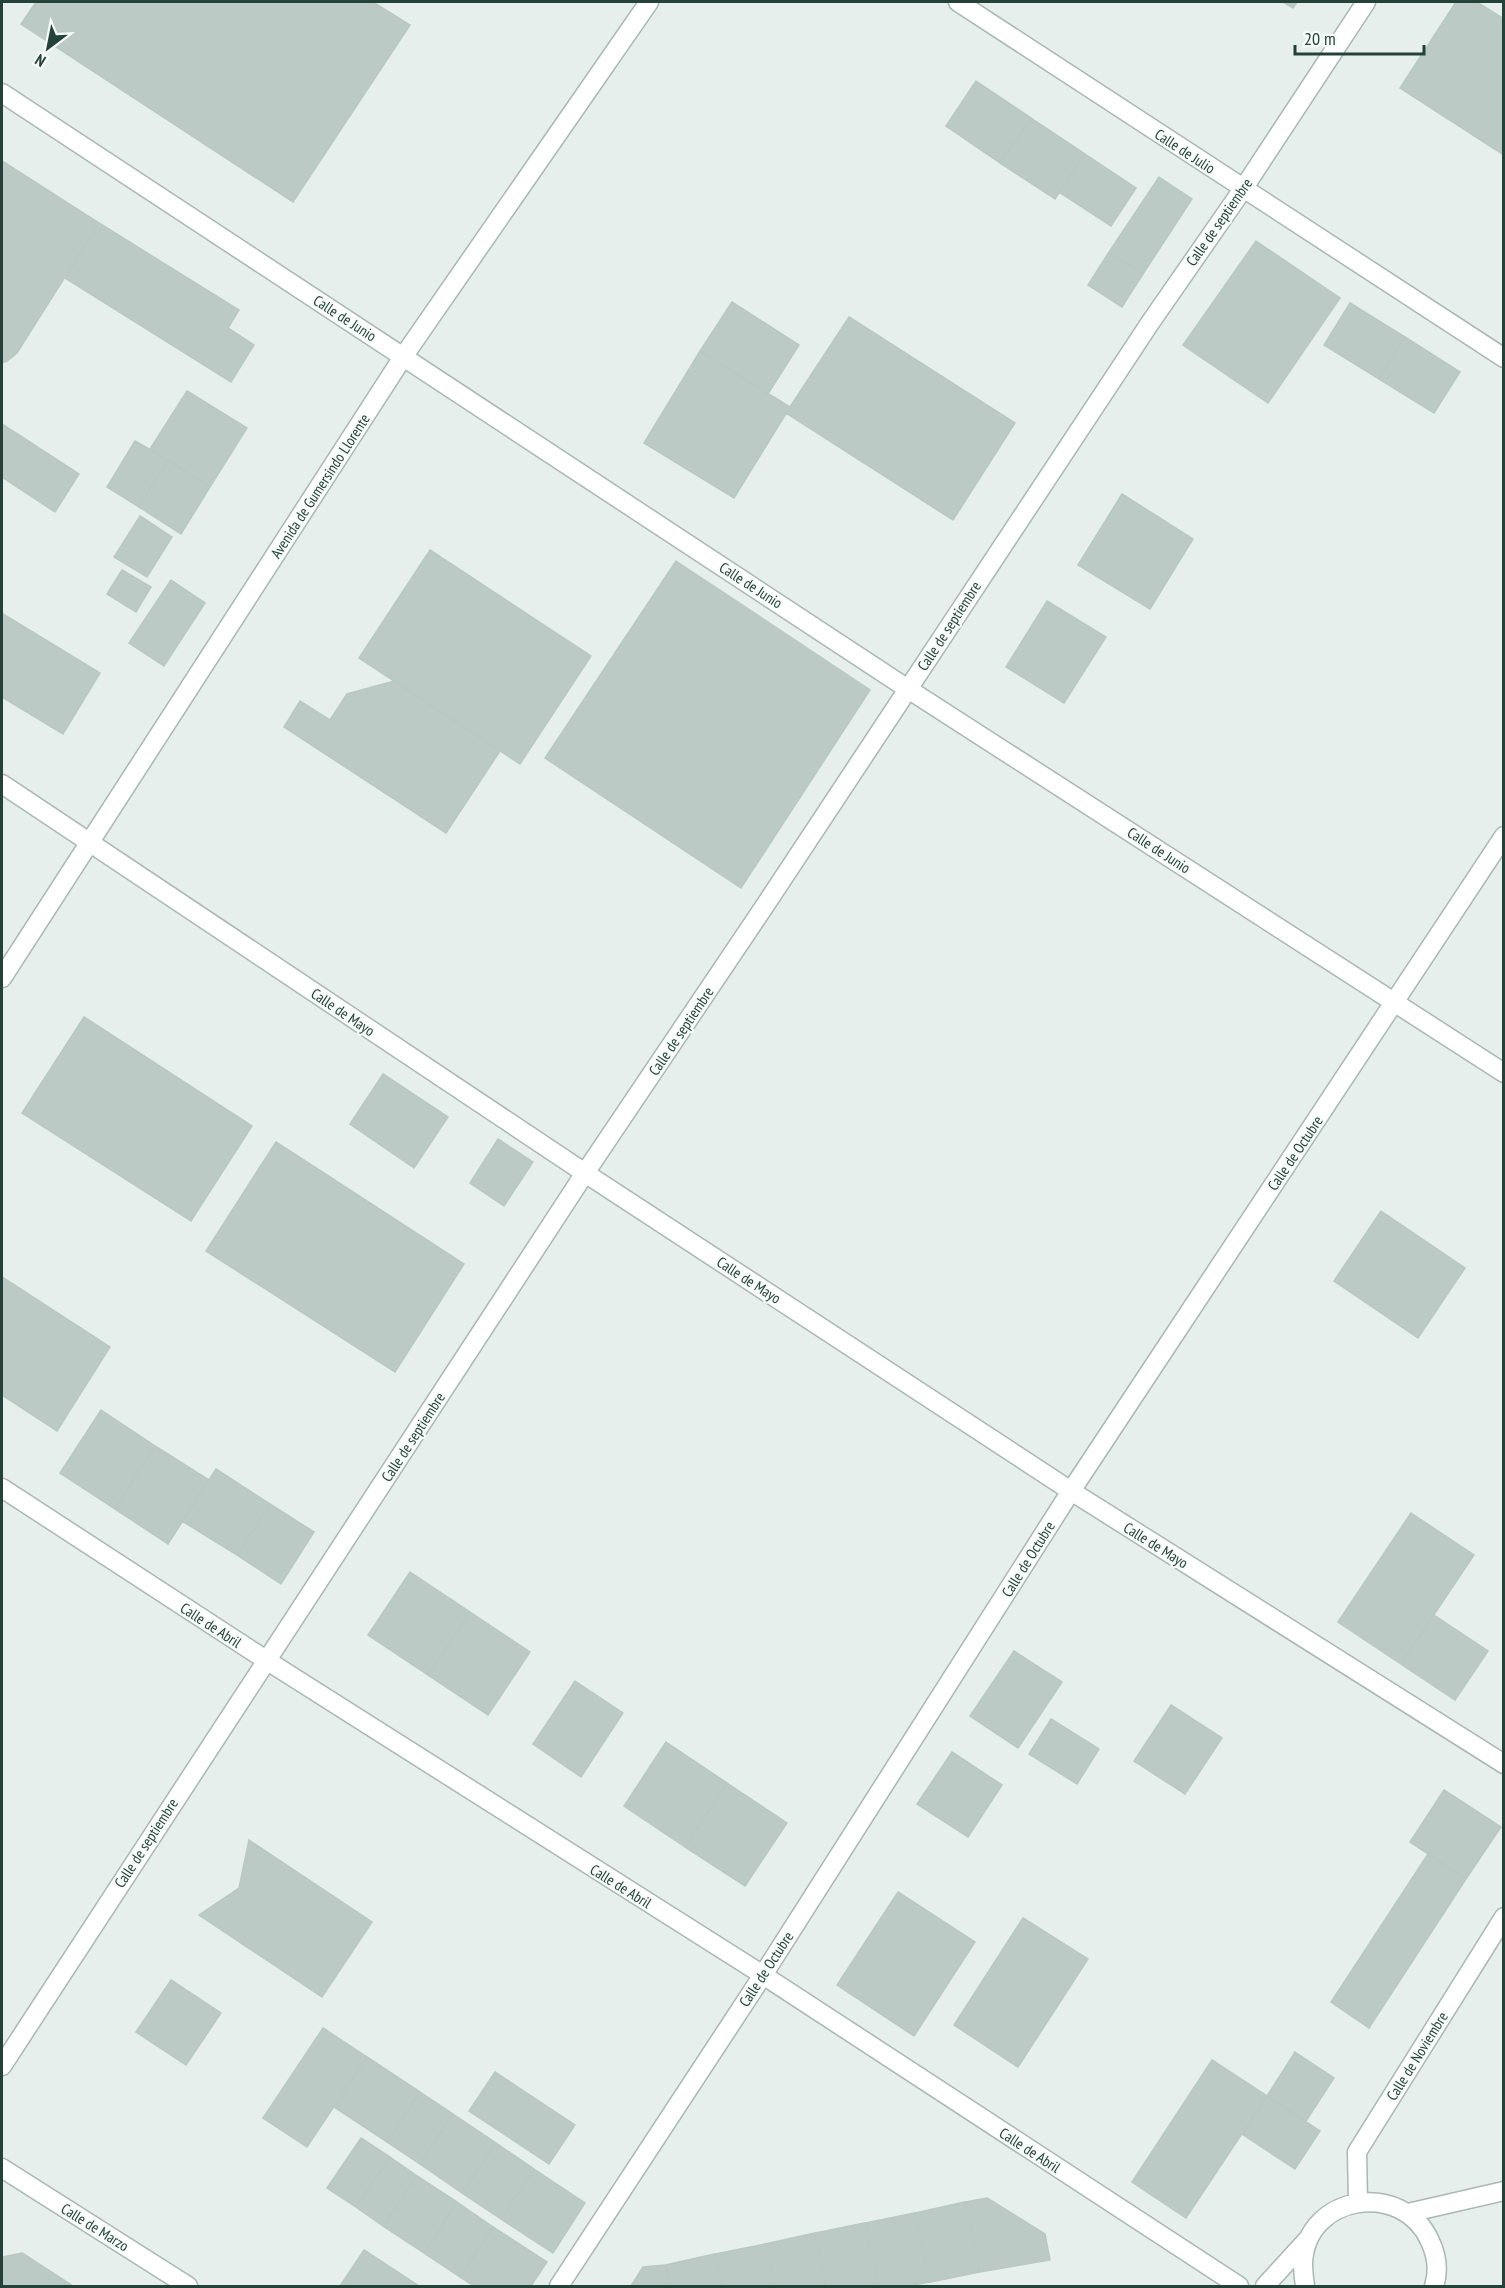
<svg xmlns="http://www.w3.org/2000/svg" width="1505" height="2288" viewBox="0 0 1505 2288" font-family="'PT Sans Narrow',sans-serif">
  <rect width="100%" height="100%" fill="#e6efeb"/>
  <!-- building -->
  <path fill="#bbcac4" stroke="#b8c9c2" stroke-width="1.5" d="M36 2H373L410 25 293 202 21 24Z
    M1283 2H1297L1293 8Z
    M1456 2H1477L1504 19V155L1400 88Z
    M976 81 1031 118 1000 163 946 126Z
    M1031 118 1085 154 1055 199 1000 163Z
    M1085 154 1136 188 1111 226 1059 192Z
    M2 161 99 223 17 353 7 361 2 363Z
    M1159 177 1192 199 1143 274 1109 252Z
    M99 223 239 310 228 328 254 345 231 382 65 278Z
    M1256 241 1340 298 1268 403 1183 345Z
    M1109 252 1143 274 1122 307 1088 285Z
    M732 302 799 345 768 394 700 351Z
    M1350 303 1405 337 1379 379 1324 345Z
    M849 317 1015 423 953 520 786 413Z
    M1405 337 1460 372 1434 413 1379 379Z
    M700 351 790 407 734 498 644 443Z
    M187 391 247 428 210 487 150 449Z
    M2 424 79 474 55 512 2 477Z
    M135 441 168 460 139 507 107 487Z
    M168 460 210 487 181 534 139 507Z
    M1122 494 1193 539 1150 609 1078 565Z
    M140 516 172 537 147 577 114 557Z
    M430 550 591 656 520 764 359 658Z
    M676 561 870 690 741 888 545 758Z
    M122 570 151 587 136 612 107 594Z
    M171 580 205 603 164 666 129 643Z
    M1047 601 1106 637 1064 703 1006 667Z
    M3 614 100 673 63 734 2 697V617Z
    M394 681 500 751 446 833 284 727 300 701 330 720 347 694Z
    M84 1017 252 1126 191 1221 22 1113Z
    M383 1074 448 1117 414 1168 350 1124Z
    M498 1139 533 1162 504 1206 470 1183Z
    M276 1142 464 1264 395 1372 206 1251Z
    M1381 1211 1465 1268 1418 1338 1334 1281Z
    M2 1277 110 1347 57 1431 2 1395Z
    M101 1410 155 1446 115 1509 60 1473Z
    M155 1446 209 1480 168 1544 115 1509Z
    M216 1469 270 1504 237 1555 182 1521Z
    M270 1504 314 1532 281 1584 237 1555Z
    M1411 1513 1474 1555 1401 1664 1338 1622Z
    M410 1572 470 1612 428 1675 368 1635Z
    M470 1612 530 1652 488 1715 428 1675Z
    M1434 1615 1488 1651 1455 1700 1401 1664Z
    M1014 1651 1062 1682 1018 1748 970 1716Z
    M575 1681 623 1713 581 1777 533 1744Z
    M1171 1705 1222 1738 1185 1794 1134 1761Z
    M1051 1719 1099 1749 1077 1784 1029 1754Z
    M666 1742 727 1783 685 1847 624 1806Z
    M952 1752 1002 1785 968 1837 917 1804Z
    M727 1783 787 1823 745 1886 685 1847Z
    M1444 1790 1501 1827 1466 1879 1410 1842Z
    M249 1840 372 1922 322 1997 199 1915 239 1888Z
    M1428 1854 1466 1879 1369 2028 1331 2002Z
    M898 1892 975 1942 914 2036 837 1985Z
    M1023 1918 1088 1959 1018 2067 954 2025Z
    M171 1980 221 2013 186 2065 136 2032Z
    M323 2028 367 2057 307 2147 263 2118Z
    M1295 2052 1334 2078 1306 2121 1267 2096Z
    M367 2057 420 2092 387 2142 334 2107Z
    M1212 2060 1267 2096 1186 2218 1132 2182Z
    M495 2072 575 2125 549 2164 469 2111Z
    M420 2092 453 2114 420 2164 387 2142Z
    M1267 2096 1320 2131 1295 2169 1242 2134Z
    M453 2114 496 2143 462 2193 420 2164Z
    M361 2138 390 2157 356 2207 327 2188Z
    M496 2143 534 2169 501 2219 462 2193Z
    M390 2157 417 2176 383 2226 356 2207Z
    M534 2169 585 2203 553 2253 501 2219Z
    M417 2176 457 2202 424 2253 383 2226Z
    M987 2198 1045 2234 1050 2260 980 2272 965 2202Z
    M457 2202 493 2227 460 2277 424 2253Z
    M965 2202 980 2272 930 2282 915 2213Z
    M915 2213 930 2282 909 2286H879L865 2223Z
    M865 2223 879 2286H826L815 2233Z
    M493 2227 547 2262 531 2286H474L460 2277Z
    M815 2233 826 2286H774L765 2244Z
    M765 2244 774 2286H722L715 2254Z
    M364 2250 419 2286H340Z
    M22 2253 73 2286H2V2257Z
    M715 2254 722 2286H669L665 2265Z
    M665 2265 669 2286H631L643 2267Z"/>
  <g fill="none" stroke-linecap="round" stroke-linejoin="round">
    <defs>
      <path id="street" d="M958 2 1504 358
        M2 93 908 689 1504 1073
        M2 784 585 1173 1071 1491 1504 1764
        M2 978 403 357 649 2
        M2 1488 266 1660 763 1975 1239 2286
        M2 2066 585 1173 766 904 1150 323 1243 189 1366 2
        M2 2168 188 2286
        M1358 2202 1357 2152 1504 1917
        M1408 2213 1504 2191
        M559 2286 763 1975 1071 1491 1504 836
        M1265 2286 1307 2240
        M1305 2286C1304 2279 1303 2271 1303 2263 1306 2194 1403 2180 1430 2241 1437 2256 1439 2271 1434 2286"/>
    </defs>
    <!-- street casing -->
    <use href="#street" stroke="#a8b8b2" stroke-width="21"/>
    <!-- street -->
    <use href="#street" stroke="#fff" stroke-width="18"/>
  </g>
  <g text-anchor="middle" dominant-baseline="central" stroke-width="4.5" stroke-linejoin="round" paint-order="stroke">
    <!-- street labels -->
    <g font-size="15" fill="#24423a" stroke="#f7fbf9">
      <text transform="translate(1185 151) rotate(33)">Calle de Julio</text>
      <text transform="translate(1219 222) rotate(-55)">Calle de septiembre</text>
      <text transform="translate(345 318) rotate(33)">Calle de Junio</text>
      <text transform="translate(320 486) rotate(-57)">Avenida de Gumersindo Llorente</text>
      <text transform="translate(751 585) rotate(33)">Calle de Junio</text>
      <text transform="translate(949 626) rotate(-57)">Calle de septiembre</text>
      <text transform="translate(1159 850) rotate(33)">Calle de Junio</text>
      <text transform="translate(343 1012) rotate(34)">Calle de Mayo</text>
      <text transform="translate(681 1031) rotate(-56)">Calle de septiembre</text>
      <text transform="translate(1295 1153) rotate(-56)">Calle de Octubre</text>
      <text transform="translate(749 1280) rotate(33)">Calle de Mayo</text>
      <text transform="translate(413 1437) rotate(-57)">Calle de septiembre</text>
      <text transform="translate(1156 1545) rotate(32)">Calle de Mayo</text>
      <text transform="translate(1028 1559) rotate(-58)">Calle de Octubre</text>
      <text transform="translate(211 1625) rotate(33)">Calle de Abril</text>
      <text transform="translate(146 1843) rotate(-57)">Calle de septiembre</text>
      <text transform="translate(621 1886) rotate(32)">Calle de Abril</text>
      <text transform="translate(766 1969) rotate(-57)">Calle de Octubre</text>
      <text transform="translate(1417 2056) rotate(-58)">Calle de Noviembre</text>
      <text transform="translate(1030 2150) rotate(33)">Calle de Abril</text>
      <text transform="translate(95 2227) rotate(32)">Calle de Marzo</text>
    </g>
  </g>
  <!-- border -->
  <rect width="1505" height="2288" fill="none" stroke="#24423a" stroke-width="6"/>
  <!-- north arrow -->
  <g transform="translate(48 48) rotate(212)" stroke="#f7fbf9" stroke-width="4.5" paint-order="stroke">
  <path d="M0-4.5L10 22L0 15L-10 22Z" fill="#24423a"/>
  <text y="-9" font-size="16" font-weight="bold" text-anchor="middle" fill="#24423a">N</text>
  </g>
  <!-- scale -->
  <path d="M1295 45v9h129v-9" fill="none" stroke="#24423a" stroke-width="3"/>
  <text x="1304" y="45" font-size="18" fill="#24423a" stroke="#f7fbf9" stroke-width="4.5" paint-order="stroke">20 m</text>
</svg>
